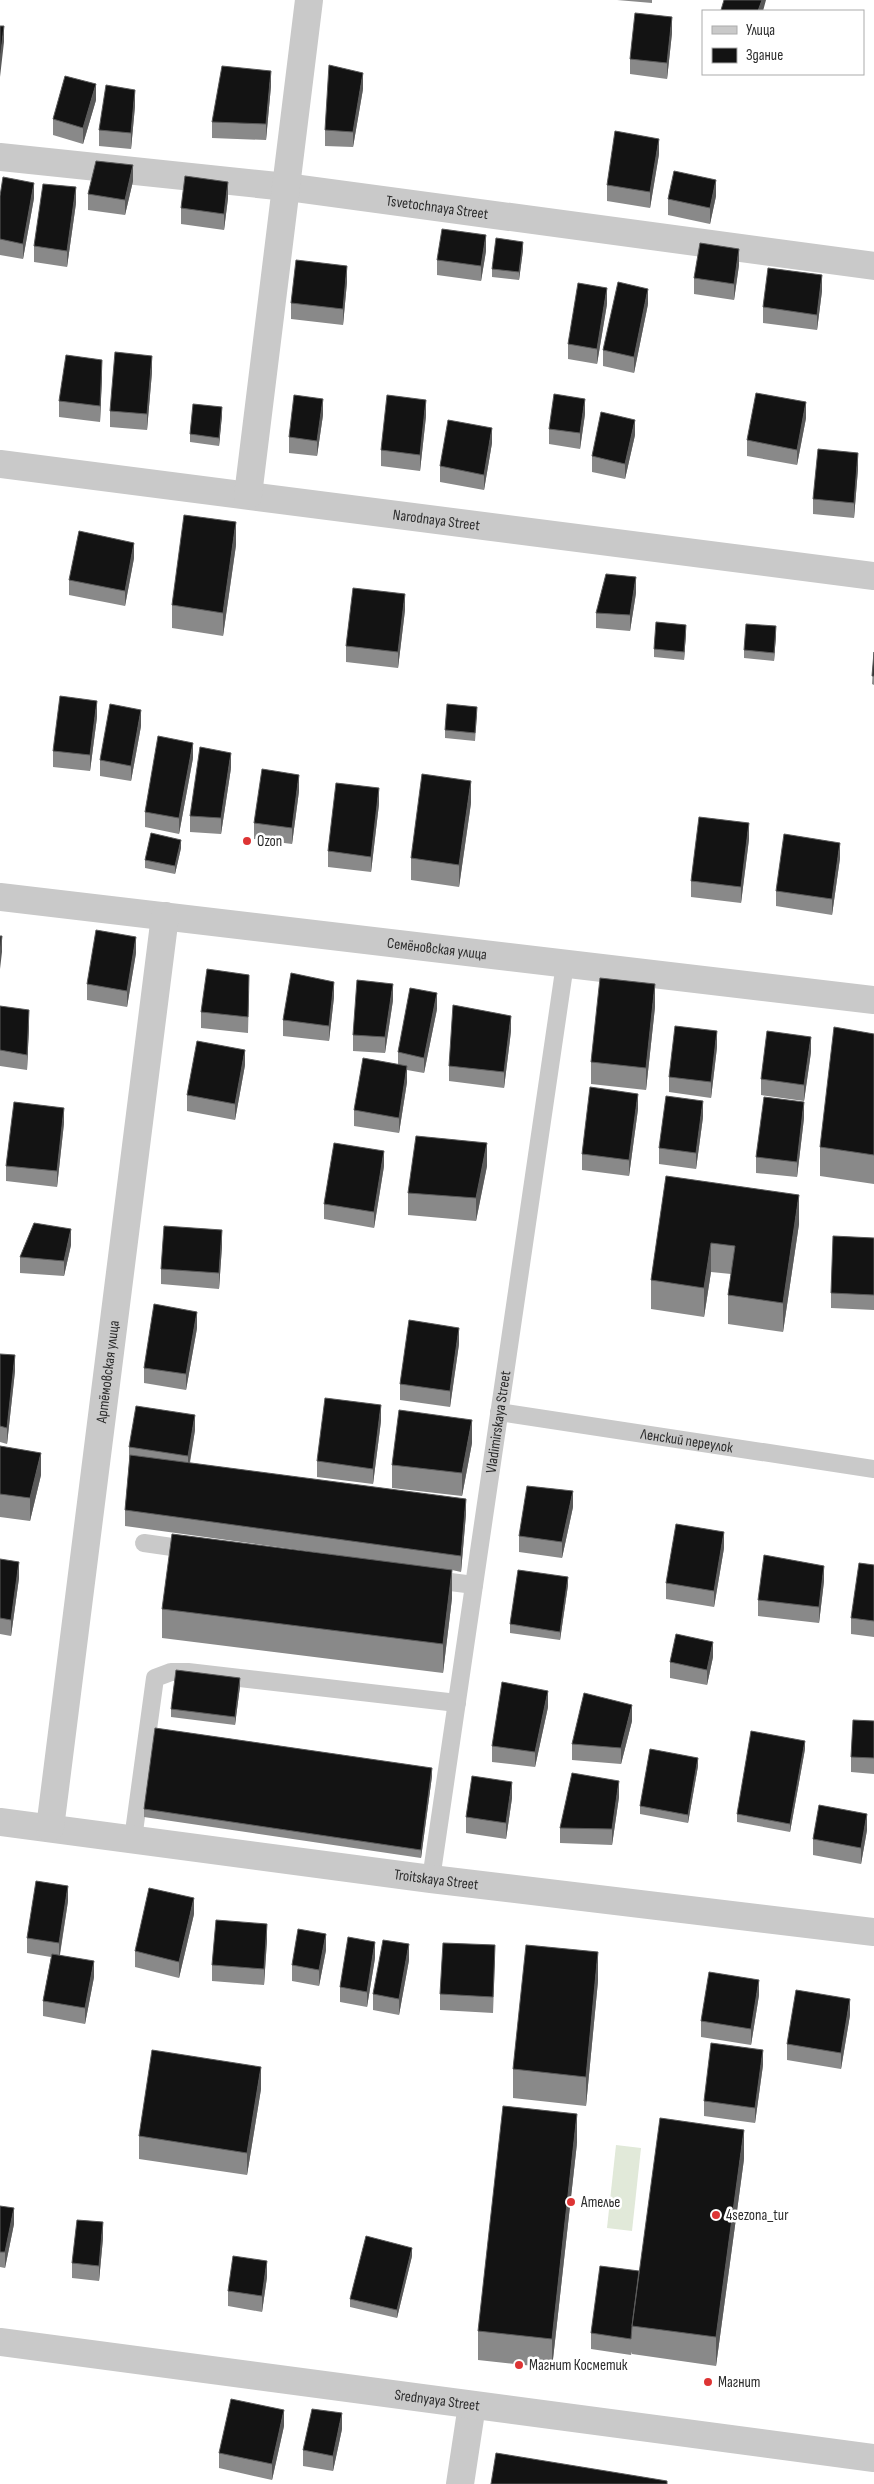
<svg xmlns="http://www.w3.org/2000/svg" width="874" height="2484" viewBox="0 0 874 2484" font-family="'Sofia Sans Condensed',sans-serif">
  <rect width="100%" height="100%" fill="#fff"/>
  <!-- green -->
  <path fill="#e1e9d9" d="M616 2145 641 2148 632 2231 607 2228Z"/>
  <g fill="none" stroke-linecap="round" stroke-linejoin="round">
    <!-- service -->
    <g stroke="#c9c9c9" stroke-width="18">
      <path id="s1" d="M499 1412 874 1469"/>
      <path d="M144 1543 193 1550"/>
      <path d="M427 1579 474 1585"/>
      <path d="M133 1839 155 1678 171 1672H188L457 1703"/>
      <path id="s2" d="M431 1879 565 964"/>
    </g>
    <!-- minor -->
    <g stroke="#c9c9c9" stroke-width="28">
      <path id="s3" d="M0 157 287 187 874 266"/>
      <path id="s4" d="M0 464 874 576"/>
      <path d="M248 495 309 0"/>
      <path id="s5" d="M0 897 874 1000"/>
      <path id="s6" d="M0 1822 431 1879 874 1932"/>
      <path id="s7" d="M50 1828 165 916"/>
      <path d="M460 2484 472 2405"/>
    </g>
    <!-- tertiary -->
    <path stroke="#c9c9c9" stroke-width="28" id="s8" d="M0 2342 874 2458"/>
  </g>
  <!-- wall -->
  <path fill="#898989" d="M617 0H652V3Z
    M672 33 667 79 630 74V59Z
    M271 86 266 140 212 138V122Z
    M363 89 353 147 325 146V130Z
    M96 100 83 144 53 135V119Z
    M135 106 131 149 99 146V130Z
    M659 154 650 208 607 201V185Z
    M133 181 125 215 88 210V194Z
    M0 196 34 198 23 259 0 255Z
    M716 196 710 224 668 215V199Z
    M228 198 224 230 181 224V208Z
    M76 203 67 267 34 262V246Z
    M523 250 519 280 492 277V269Z
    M486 251 481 281 437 275V260Z
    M739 265 734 300 694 294V278Z
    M347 282 343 325 291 319V303Z
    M822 291 817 330 763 323V307Z
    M607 304 597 364 568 359V344Z
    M648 304 634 373 603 366V350Z
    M152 372 147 430 110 427V411Z
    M102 376 100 422 59 417V401Z
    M585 414 580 449 549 444V429Z
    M222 415 219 446 190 442V434Z
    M323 415 317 456 289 453V437Z
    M426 416 420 471 381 466V450Z
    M806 418 797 465 747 456V440Z
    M635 435 625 479 592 472V456Z
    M492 443 484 490 440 482V466Z
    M858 469 854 518 813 514V499Z
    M236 545 223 636 172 628V605Z
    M134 558 125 606 69 595V580Z
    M636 593 630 631 596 628V613Z
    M405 610 398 668 346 662V646Z
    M686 633 684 660 654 657V649Z
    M776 635 774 661 744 658V650Z
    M874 652V685L872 684Z
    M477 715 475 741 445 738V730Z
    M97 717 90 771 53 767V751Z
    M141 726 131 781 100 776V760Z
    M193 758 179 834 145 827V812Z
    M231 768 221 834 190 832V816Z
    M299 791 292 844 254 839V823Z
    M471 803 459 887 411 880V858Z
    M379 804 371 872 328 867V851Z
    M749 839 741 903 691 897V881Z
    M181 848 175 874 145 868V860Z
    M840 858 832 915 776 906V891Z
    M136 953 127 1007 87 1000V984Z
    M249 991 248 1033 201 1028V1012Z
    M334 997 329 1041 283 1036V1020Z
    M393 1000 385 1053 353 1051V1035Z
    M0 1006 29 1026 27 1070 0 1066Z
    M655 1007 646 1090 591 1084V1062Z
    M437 1009 424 1073 407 1070V1082L399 1133 354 1126V1110L398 1064V1052Z
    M511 1031 504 1088 449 1081V1066Z
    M874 1034V1184L820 1176V1147Z
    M717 1047 711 1098 669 1092V1077Z
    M811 1052 804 1101 761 1095V1079Z
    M245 1065 235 1120 187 1111V1095Z
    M638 1109 629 1176 582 1170V1154Z
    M703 1117 696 1169 659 1164V1148Z
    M804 1118 797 1177 756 1173V1157Z
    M64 1123 57 1187 6 1181V1166Z
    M384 1166 374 1228 324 1219V1204Z
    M487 1166 476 1221 408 1215V1193Z
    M666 1176 799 1224 783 1332 728 1324V1295L731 1274 711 1272 704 1317 651 1309V1280Z
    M874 1238V1310L831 1308V1293Z
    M71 1245 64 1276 20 1273V1257Z
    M222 1246 219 1289 161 1284V1269Z
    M197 1328 186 1390 144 1383V1368Z
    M459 1344 450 1407 400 1400V1384Z
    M0 1354 15 1371 7 1444 0 1442Z
    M381 1421 373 1484 317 1477V1461Z
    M195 1430 190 1463 466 1514 461 1572 452 1570V1598L443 1673 162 1638V1609L350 1557 125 1526V1510L129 1463V1447Z
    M472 1443 462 1496 392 1488V1465Z
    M0 1446 41 1475 30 1521 0 1517Z
    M573 1507 562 1558 519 1552V1536Z
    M724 1548 714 1607 666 1599V1583Z
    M0 1559 19 1578 11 1636 0 1634Z
    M874 1565V1637L851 1634V1618Z
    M824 1581 819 1623 758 1616V1600Z
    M568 1585 560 1640 510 1633V1624Z
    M713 1657 707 1685 670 1678V1662Z
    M240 1686 235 1725 171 1717V1709Z
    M548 1707 535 1767 492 1762V1746Z
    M632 1721 621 1764 572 1760V1744Z
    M874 1721V1774L851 1772V1757Z
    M805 1749 790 1832 737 1822V1814Z
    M698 1766 688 1823 640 1814V1806Z
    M432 1776 421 1858 144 1817V1809Z
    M619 1797 612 1845 560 1843V1828Z
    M512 1798 506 1839 466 1833V1817Z
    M867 1830 861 1864 813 1855V1839Z
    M68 1901 60 1955 94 1977 85 2024 43 2016V2001L51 1957 27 1953V1938Z
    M194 1914 179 1978 135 1967V1951Z
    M267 1940 264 1985 212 1981V1965Z
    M326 1950 319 1986 292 1981V1965Z
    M375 1958 367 2007 340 2002V1987Z
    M409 1960 399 2015 373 2010V1994Z
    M495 1960 493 2013 440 2010V1994Z
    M598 1981 586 2106 513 2098V2069Z
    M759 1995 751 2045 701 2037V2021Z
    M850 2015 841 2069 787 2060V2044Z
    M763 2065 755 2123 704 2116V2101Z
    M261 2089 247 2175 139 2159V2136Z
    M577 2143 552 2368 478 2360V2331Z
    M744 2159 716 2366 632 2354V2352L631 2355 591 2349V2333L639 2271Z
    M0 2206 14 2224 5 2268 0 2267Z
    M103 2238 99 2281 72 2278V2263Z
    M412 2256 397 2318 350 2307V2299Z
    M267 2277 262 2312 228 2306V2291Z
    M284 2426 272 2480 219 2468V2453Z
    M342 2429 333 2471 303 2466V2450Z"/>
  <!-- shaded-wall -->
  <path fill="#5a5a5a" d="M762 0H766L763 11H758Z
    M672 17V33L667 79V63Z
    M4 26V42L0 77V61Z
    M271 71V86L266 140V124Z
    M363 73V89L353 147V132Z
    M96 84V100L83 144V128Z
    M135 90V106L131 149V133Z
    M659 139V154L650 208V192Z
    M133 165V181L125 215V200Z
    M716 180V196L710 224V208Z
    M228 182V198L224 230V214Z
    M34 183V198L23 259V244Z
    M76 187V203L67 267V251Z
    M486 235V251L481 281V266Z
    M523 242V250L519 280V272Z
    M739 249V265L734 300V284Z
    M347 266V282L343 325V309Z
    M822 275V291L817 330V315Z
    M607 288V304L597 364V349Z
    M648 289V304L634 373V357Z
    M152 356V372L147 430V414Z
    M102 360V376L100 422V406Z
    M323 399V415L317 456V441Z
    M585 399V414L580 449V433Z
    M426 400V416L420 471V455Z
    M806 402V418L797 465V450Z
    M222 407V415L219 446V438Z
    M635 420V435L625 479V464Z
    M492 428V443L484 490V475Z
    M858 453V469L854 518V503Z
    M236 522V545L223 636V613Z
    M134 543V558L125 606V591Z
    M636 577V593L630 631V615Z
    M405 594V610L398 668V652Z
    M686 625V633L684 660V652Z
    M776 626V635L774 661V653Z
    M97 701V717L90 771V755Z
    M141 710V726L131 781V766Z
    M193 743V758L179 834V818Z
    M231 753V768L221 834V818Z
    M299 775V791L292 844V828Z
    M471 781V803L459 887V865Z
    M379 788V804L371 872V857Z
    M749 823V839L741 903V887Z
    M181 840V848L175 874V866Z
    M840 843V858L832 915V899Z
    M2 936V952L0 969V954Z
    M136 937V953L127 1007V991Z
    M334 982V997L329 1041V1026Z
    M393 984V1000L385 1053V1037Z
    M655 984V1007L646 1090V1068Z
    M437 993V1009L424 1073V1058Z
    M29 1010V1026L27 1070V1055Z
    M511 1016V1031L504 1088V1072Z
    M717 1031V1047L711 1098V1082Z
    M811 1037V1052L804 1101V1085Z
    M245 1050V1065L235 1120V1104Z
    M407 1066V1082L399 1133V1118Z
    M638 1094V1109L629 1176V1160Z
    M703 1101V1117L696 1169V1153Z
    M804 1102V1118L797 1177V1162Z
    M64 1108V1123L57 1187V1171Z
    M487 1143V1166L476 1221V1198Z
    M384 1151V1166L374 1228V1212Z
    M799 1195V1224L783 1332V1303Z
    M71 1229V1245L64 1276V1261Z
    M222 1230V1246L219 1289V1273Z
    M711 1243V1272L704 1317V1288Z
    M197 1312V1328L186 1390V1374Z
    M459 1328V1344L450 1407V1391Z
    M15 1355V1371L7 1444V1428Z
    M381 1405V1421L373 1484V1469Z
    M195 1415V1430L188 1472V1456Z
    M472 1420V1443L462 1496V1473Z
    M41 1453V1475L30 1521V1498Z
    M573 1491V1507L562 1558V1542Z
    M466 1499V1514L461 1572V1556Z
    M724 1532V1548L714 1607V1591Z
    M19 1562V1578L11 1636V1620Z
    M824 1566V1581L819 1623V1607Z
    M452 1570V1598L443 1673V1644Z
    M568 1577V1585L560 1640V1632Z
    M713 1642V1657L707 1685V1670Z
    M240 1678V1686L235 1725V1717Z
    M548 1691V1707L535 1767V1752Z
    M632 1705V1721L621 1764V1748Z
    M805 1741V1749L790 1832V1824Z
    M698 1758V1766L688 1823V1815Z
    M432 1768V1776L421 1858V1850Z
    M619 1781V1797L612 1845V1829Z
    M512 1782V1798L506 1839V1823Z
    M867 1814V1830L861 1864V1848Z
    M68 1886V1901L59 1959V1943Z
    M194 1898V1914L179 1978V1962Z
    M267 1924V1940L264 1985V1969Z
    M326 1934V1950L319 1986V1970Z
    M375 1942V1958L367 2007V1992Z
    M409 1944V1960L399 2015V1999Z
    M598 1952V1981L586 2106V2077Z
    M94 1961V1977L85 2024V2008Z
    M759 1980V1995L751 2045V2029Z
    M850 1999V2015L841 2069V2053Z
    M763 2050V2065L755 2123V2108Z
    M261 2067V2089L247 2175V2153Z
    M577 2114V2143L552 2368V2339Z
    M744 2130V2159L716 2366V2337Z
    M14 2208V2224L5 2268V2252Z
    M103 2222V2238L99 2281V2266Z
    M412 2248V2256L397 2318V2310Z
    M267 2261V2277L262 2312V2296Z
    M284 2410V2426L272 2480V2464Z
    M342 2413V2429L333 2471V2456Z"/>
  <!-- building -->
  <path fill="#131313" stroke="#5a5a5a" d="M724 0H762L758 11H724L721 10Z
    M635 13 672 17 667 63 630 59Z
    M0 26H4L0 61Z
    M329 65 363 73 353 132 325 130Z
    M222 66 271 71 266 124 212 122Z
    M65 76 96 84 83 128 53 119Z
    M106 85 135 90 131 133 99 130Z
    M615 131 659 139 650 192 607 185Z
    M96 161 133 165 125 200 88 194Z
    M674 171 716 180 710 208 668 199Z
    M185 176 228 182 224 214 181 208Z
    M3 177 34 183 23 244 0 239V196Z
    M43 184 76 187 67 251 34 246Z
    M442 229 486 235 481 266 437 260Z
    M496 238 523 242 519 272 492 269Z
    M700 243 739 249 734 284 694 278Z
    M296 260 347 266 343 309 291 303Z
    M768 268 822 275 817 315 763 307Z
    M618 282 648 289 634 357 603 350Z
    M578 283 607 288 597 349 568 344Z
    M115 352 152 356 147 414 110 411Z
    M66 355 102 360 100 406 59 401Z
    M756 393 806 402 797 450 747 440Z
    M554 394 585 399 580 433 549 429Z
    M294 395 323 399 317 441 289 437Z
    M387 395 426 400 420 455 381 450Z
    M193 404 222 407 219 438 190 434Z
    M601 412 635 420 625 464 592 456Z
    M448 420 492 428 484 475 440 466Z
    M818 449 858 453 854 503 813 499Z
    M184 515 236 522 223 613 172 605Z
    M79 531 134 543 125 591 69 580Z
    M606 574 636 577 630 615 596 613Z
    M353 588 405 594 398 652 346 646Z
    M656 622 686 625 684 652 654 649Z
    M746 624 776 626 774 653 744 650Z
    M874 652V676H872Z
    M60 696 97 701 90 755 53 751Z
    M110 704 141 710 131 766 100 760Z
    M447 704 477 707 475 733 445 730Z
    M158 736 193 743 179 818 145 812Z
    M200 747 231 753 221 818 190 816Z
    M262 769 299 775 292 828 254 823Z
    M422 774 471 781 459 865 411 858Z
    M336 783 379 788 371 857 328 851Z
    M699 817 749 823 741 887 691 881Z
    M151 833 181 840 175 866 145 860Z
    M784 834 840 843 832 899 776 891Z
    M96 930 136 937 127 991 87 984Z
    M0 936H2L0 954Z
    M207 969 249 975 248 1017 201 1012Z
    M291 973 334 982 329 1026 283 1020Z
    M600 978 655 984 646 1068 591 1062Z
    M357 980 393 984 385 1037 353 1035Z
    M410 988 437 993 424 1058 398 1052Z
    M453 1005 511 1016 504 1072 449 1066Z
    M0 1006 29 1010 27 1055 0 1050Z
    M675 1026 717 1031 711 1082 669 1077Z
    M834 1027 874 1034V1155L820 1147Z
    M767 1031 811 1037 804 1085 761 1079Z
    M197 1041 245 1050 235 1104 187 1095Z
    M363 1058 407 1066 399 1118 354 1110Z
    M590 1087 638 1094 629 1160 582 1154Z
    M666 1096 703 1101 696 1153 659 1148Z
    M764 1097 804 1102 797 1162 756 1157Z
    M14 1102 64 1108 57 1171 6 1166Z
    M416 1136 487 1143 476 1198 408 1193Z
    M334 1143 384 1151 374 1212 324 1204Z
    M666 1176 799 1195 783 1303 728 1295 735 1246 711 1243 704 1288 651 1280Z
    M34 1223 71 1229 64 1261 20 1257Z
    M164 1226 222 1230 219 1273 161 1269Z
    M833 1236 874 1238V1295L831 1293Z
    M154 1304 197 1312 186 1374 144 1368Z
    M409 1320 459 1328 450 1391 400 1384Z
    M0 1354 15 1355 7 1428 0 1426Z
    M325 1398 381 1405 373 1469 317 1461Z
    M136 1406 195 1415 188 1456 129 1447Z
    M399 1410 472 1420 462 1473 392 1465Z
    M0 1446 41 1453 30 1498 0 1494Z
    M130 1455 466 1499 461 1556 125 1510Z
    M527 1486 573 1491 562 1542 519 1536Z
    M676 1524 724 1532 714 1591 666 1583Z
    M172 1534 452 1570 443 1644 162 1609Z
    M764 1555 824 1566 819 1607 758 1600Z
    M0 1559 19 1562 11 1620 0 1618Z
    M859 1563 874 1565V1621L851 1618Z
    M518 1570 568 1577 560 1632 510 1624Z
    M676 1634 713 1642 707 1670 670 1662Z
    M176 1670 240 1678 235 1717 171 1709Z
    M502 1682 548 1691 535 1752 492 1746Z
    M584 1693 632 1705 621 1748 572 1744Z
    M853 1720 874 1721V1758L851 1757Z
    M155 1728 432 1768 421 1850 144 1809Z
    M751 1731 805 1741 790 1824 737 1814Z
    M650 1749 698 1758 688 1815 640 1806Z
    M572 1773 619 1781 612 1829 560 1828Z
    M472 1776 512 1782 506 1823 466 1817Z
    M819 1805 867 1814 861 1848 813 1839Z
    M36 1881 68 1886 59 1943 27 1938Z
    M149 1888 194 1898 179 1962 135 1951Z
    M216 1920 267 1924 264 1969 212 1965Z
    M298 1929 326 1934 319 1970 292 1965Z
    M348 1937 375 1942 367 1992 340 1987Z
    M383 1940 409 1944 399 1999 373 1994Z
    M443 1943 495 1945 493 1997 440 1994Z
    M526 1945 598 1952 586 2077 513 2069Z
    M52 1954 94 1961 85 2008 43 2001Z
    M709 1972 759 1980 751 2029 701 2021Z
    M796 1990 850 1999 841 2053 787 2044Z
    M711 2043 763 2050 755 2108 704 2101Z
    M152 2050 261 2067 247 2153 139 2136Z
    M503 2106 577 2114 552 2339 478 2331Z
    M660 2118 744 2130 716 2337 632 2326Z
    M0 2206 14 2208 5 2252H0Z
    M77 2220 103 2222 99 2266 72 2263Z
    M366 2236 412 2248 397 2310 350 2299Z
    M233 2256 267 2261 262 2296 228 2291Z
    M600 2266 639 2271 632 2326 631 2339 591 2333Z
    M231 2399 284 2410 272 2464 219 2453Z
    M312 2409 342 2413 333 2456 303 2450Z
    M496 2453 667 2481V2484H491Z"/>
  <!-- markers -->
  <g fill="#dd3434" stroke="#fff" stroke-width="2">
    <circle cx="247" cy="841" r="5"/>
    <circle cx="571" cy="2202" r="5"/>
    <circle cx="716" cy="2215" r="5"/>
    <circle cx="519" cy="2365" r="5"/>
    <circle cx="708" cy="2382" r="5"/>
  </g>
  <g text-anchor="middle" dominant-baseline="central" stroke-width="5" stroke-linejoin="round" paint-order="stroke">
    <!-- street labels -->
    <g font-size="15" fill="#2c2c2c" stroke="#fff">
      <text stroke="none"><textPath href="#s3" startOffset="440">Tsvetochnaya Street</textPath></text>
      <text stroke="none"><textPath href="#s4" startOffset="440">Narodnaya Street</textPath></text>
      <text stroke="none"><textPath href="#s5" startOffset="440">Семёновская улица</textPath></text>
      <text stroke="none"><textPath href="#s7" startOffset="460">Артёмовская улица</textPath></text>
      <text stroke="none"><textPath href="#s2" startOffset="462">Vladimirskaya Street</textPath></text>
      <text stroke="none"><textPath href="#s1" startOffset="190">Ленский переулок</textPath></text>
      <text stroke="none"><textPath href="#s6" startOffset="440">Troitskaya Street</textPath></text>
      <text stroke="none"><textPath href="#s8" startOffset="441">Srednyaya Street</textPath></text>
    </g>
    <!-- poi labels -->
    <g font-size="15" fill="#2c2c2c" stroke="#fff" text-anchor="start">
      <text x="257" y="841">Ozon</text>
      <text x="581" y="2202">Ателье</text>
      <text x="726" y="2215">4sezona_tur</text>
      <text x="529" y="2365">Магнит Косметик</text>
      <text x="718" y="2382">Магнит</text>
    </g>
  </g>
  <!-- legend -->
  <rect x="702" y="10" width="162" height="65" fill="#ffffff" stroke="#ababab"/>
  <rect x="712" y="26" width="25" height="8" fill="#c9c9c9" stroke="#ababab"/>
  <text x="746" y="35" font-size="15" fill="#2c2c2c">Улица</text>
  <rect x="712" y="48" width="25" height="15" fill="#131313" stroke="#ababab"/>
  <text x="746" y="60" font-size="15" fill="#2c2c2c">Здание</text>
</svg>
